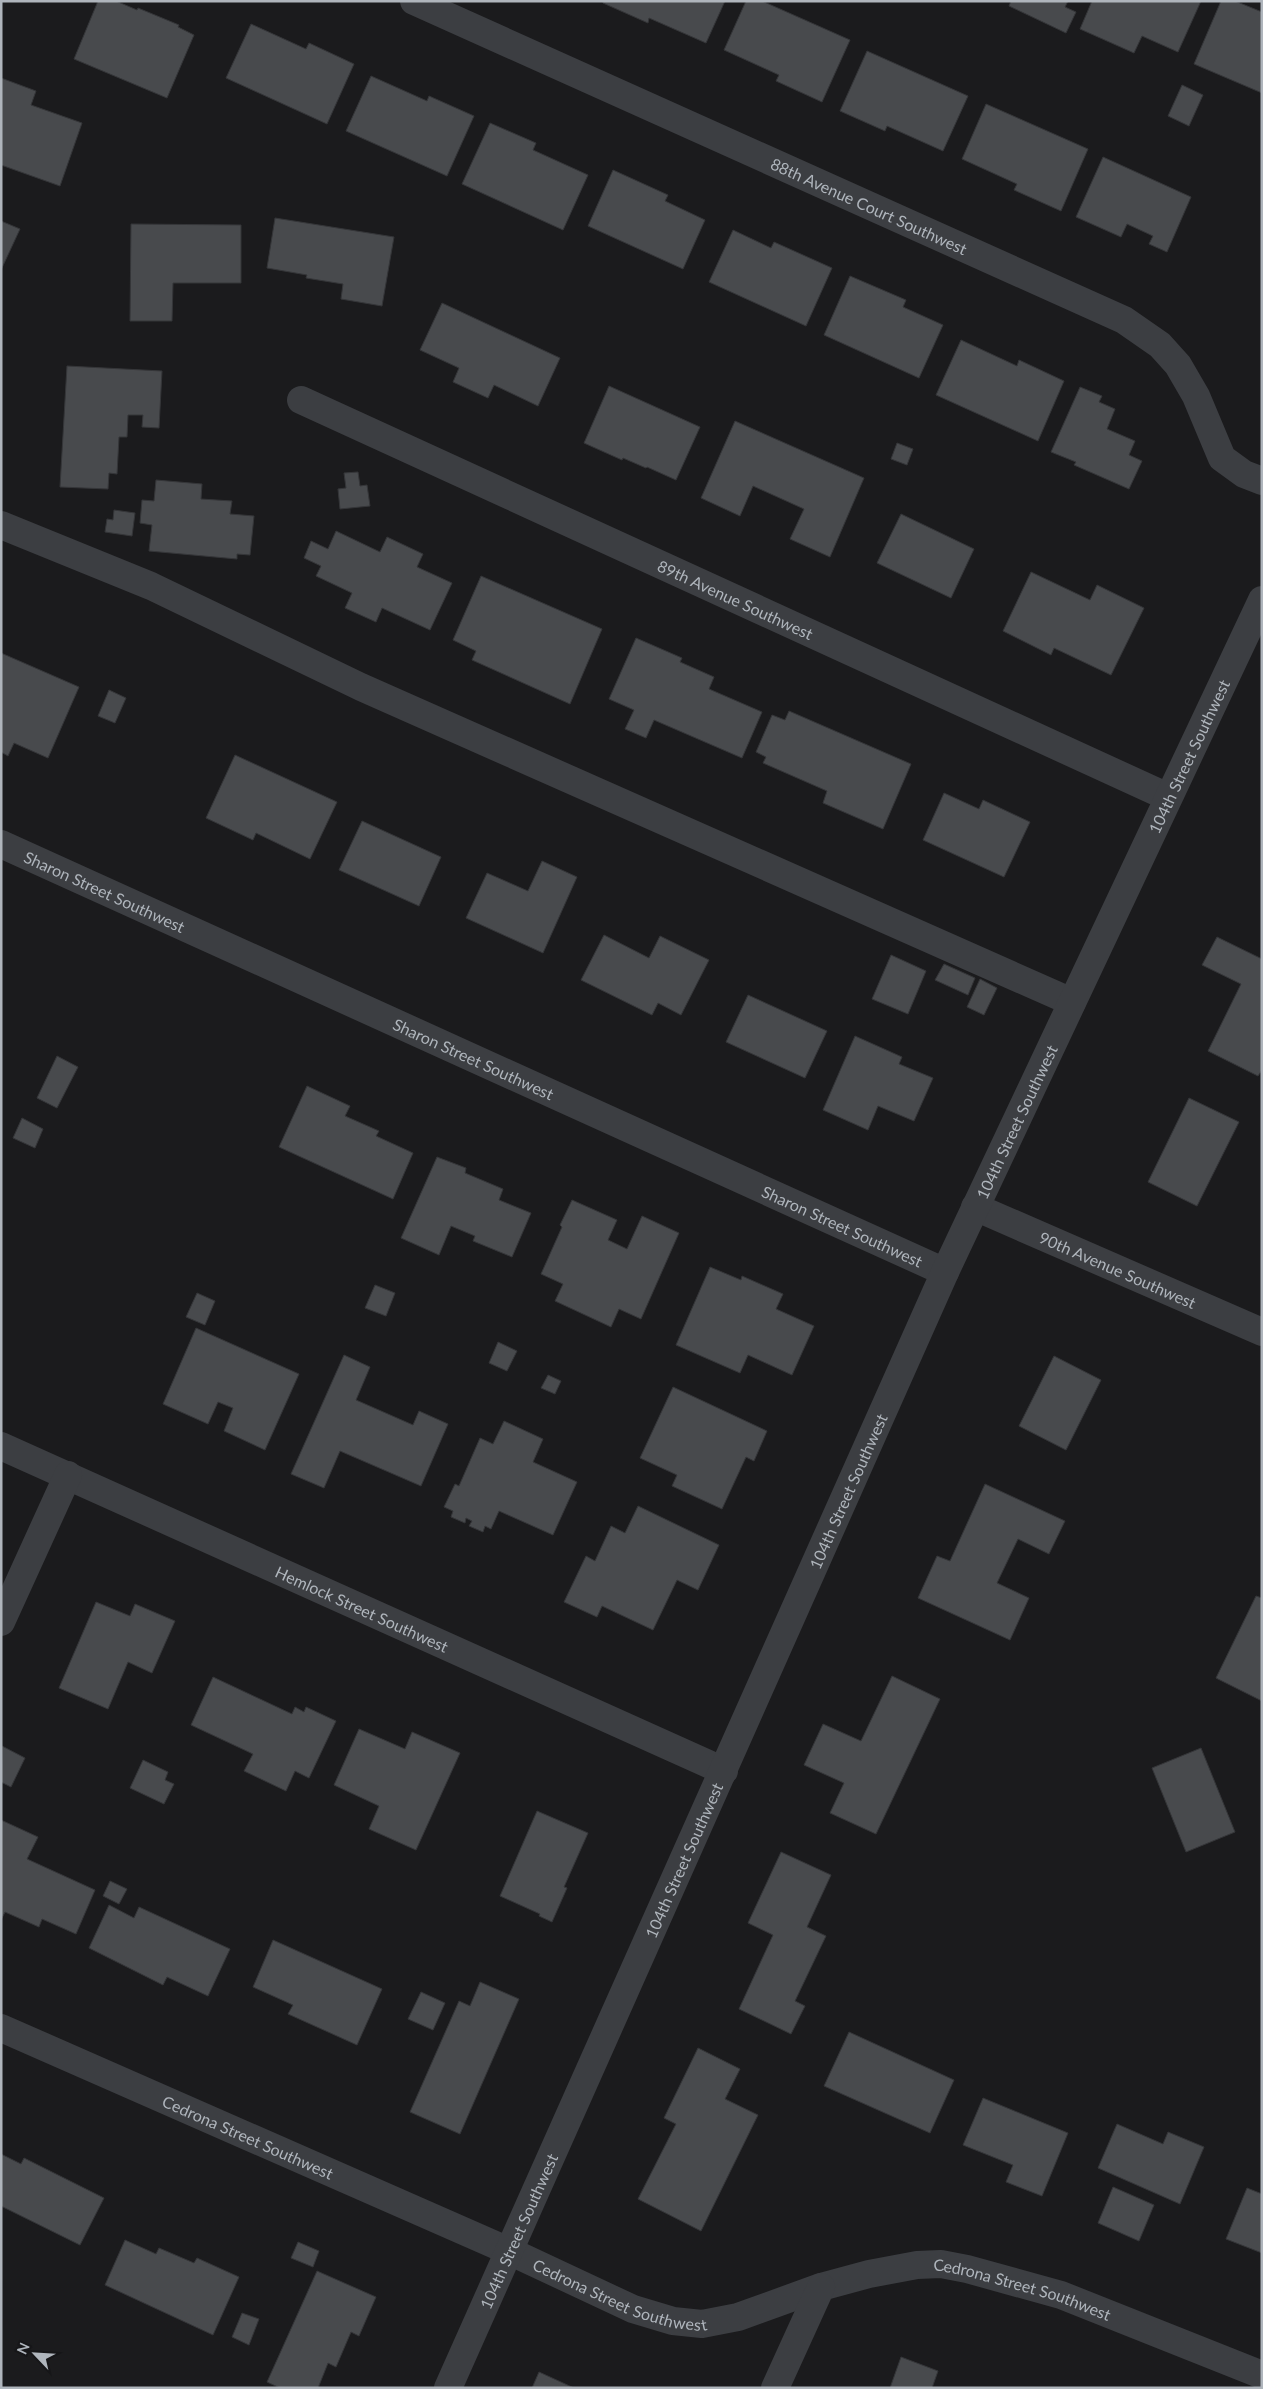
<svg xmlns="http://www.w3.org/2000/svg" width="1263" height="2389" viewBox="0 0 1263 2389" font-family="Lato,sans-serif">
  <rect width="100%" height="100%" fill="#1b1b1d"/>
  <!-- building -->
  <path fill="#484a4d" stroke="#353639" d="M98 1H116L137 10 138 8 179 25 178 27 194 35 167 98 74 59Z
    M603 1H725L706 43 649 18 648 23 603 3Z
    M746 1H762L850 40 822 102 776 81 779 75 724 50Z
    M1011 1H1068L1065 7 1076 12 1066 33 1009 6Z
    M1092 1H1201L1178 52 1142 36 1134 53 1080 29Z
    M1221 1H1235L1262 12V93L1194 64Z
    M251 24 306 49 309 43 354 64 327 124 226 78Z
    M867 51 968 96 943 151 887 126 885 131 840 111Z
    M371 76 427 101 429 96 474 116 447 176 346 131Z
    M1 78 36 91 31 105 82 123 60 186 1 165Z
    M1182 85 1203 95 1189 126 1168 116Z
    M986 104 1088 149 1061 211 1014 190 1017 184 962 159Z
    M490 123 536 143 533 150 588 175 563 230 462 184Z
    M1103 157 1191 197 1167 252 1149 244 1153 236 1127 224 1121 237 1076 217Z
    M613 170 668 195 665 201 705 220 683 269 588 226Z
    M275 218 394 237 382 306 341 299 343 284 306 278 307 275 267 268Z
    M1 221 20 229 1 270Z
    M131 224 241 225V283H173L172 321H130Z
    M733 230 771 248 774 242 832 268 806 326 709 282Z
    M850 276 906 300 903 307 943 325 919 378 824 335Z
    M442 303 560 358 538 406 494 385 488 398 453 382 459 368 420 350Z
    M961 340 1017 366 1019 360 1064 381 1038 441 936 395Z
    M67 366 162 371 159 428 142 427 143 415H128L127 437H119L117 474 109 473 108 489 60 487Z
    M609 386 700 427 676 480 647 467 646 468 623 458 622 460 584 443Z
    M1080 387 1102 396 1099 402 1115 409 1107 429 1135 441 1129 455 1142 461 1129 489 1074 465 1076 462 1051 452Z
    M735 421 864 478 830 557 790 539 804 509 753 486 740 516 701 498Z
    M897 443 913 449 907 465 891 459Z
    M358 472 360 486 367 485 370 506 340 509 338 489 346 488 344 473Z
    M156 480 202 484 201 499 232 501 230 514 254 516 250 555 237 554V559L149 551 152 525 140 523 142 500 154 501Z
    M114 510 135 513 132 536 105 532 107 519 113 520Z
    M901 514 974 549 951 598 877 563Z
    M336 531 380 552 387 537 423 554 417 567 452 583 430 630 382 608 376 622 345 608 352 593 316 576 321 566 304 558 311 541 328 549Z
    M1031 572 1090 600 1097 585 1144 608 1111 675 1054 648 1051 655 1003 631Z
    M481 576 602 629 570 704 472 660 476 651 453 640Z
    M636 638 682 658 680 662 714 677 709 689 762 712 742 758 654 720 646 738 625 729 634 710 609 699Z
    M1 653 79 687 48 758 14 743 8 756 1 752Z
    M109 690 126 698 115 723 98 716Z
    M789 711 911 764 883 829 823 803 827 791 763 763 766 757 756 752 772 715 785 720Z
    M235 755 337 802 310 859 256 833 253 840 206 818Z
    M944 793 979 809 983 800 1030 822 1004 877 923 840Z
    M362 821 441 857 419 906 339 870Z
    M542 861 577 877 543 953 466 918 487 873 528 891Z
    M604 935 649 958 660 936 709 960 681 1015 658 1003 652 1015 581 980Z
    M1217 937 1262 959V1070L1258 1076 1208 1051 1241 984 1202 965Z
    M891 955 926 971 908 1014 872 999Z
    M944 964 975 978 968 995 935 980Z
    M980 979 997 988 984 1015 967 1007Z
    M748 995 827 1031 805 1078 726 1042Z
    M855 1036 902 1057 899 1064 933 1078 914 1121 878 1106 868 1130 823 1110Z
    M57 1056 78 1067 57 1108 37 1098Z
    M307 1086 350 1106 345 1116 379 1131 376 1136 413 1153 393 1199 279 1147Z
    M1189 1098 1239 1122 1197 1206 1148 1182Z
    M22 1118 43 1129 35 1148 13 1138Z
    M437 1157 466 1168 465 1173 503 1189 499 1200 531 1213 512 1257 473 1241 475 1236 451 1226 439 1255 401 1238Z
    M572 1200 617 1220 608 1240 627 1249 642 1216 679 1233 641 1319 619 1309 611 1327 555 1301 563 1284 541 1274 562 1227 560 1225Z
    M710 1267 741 1280 742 1276 783 1294 776 1309 814 1326 792 1375 748 1355 740 1373 676 1345Z
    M375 1285 395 1293 386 1316 365 1308Z
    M197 1293 215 1301 205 1325 186 1317Z
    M196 1328 299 1374 265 1450 224 1431 233 1408 218 1402 208 1424 163 1404Z
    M498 1342 517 1351 507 1371 489 1363Z
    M344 1355 370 1367 356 1400 413 1425 419 1411 448 1424 421 1486 340 1451 324 1488 291 1474Z
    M1054 1356 1101 1380 1066 1450 1019 1426Z
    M548 1375 561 1381 555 1394 541 1388Z
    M673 1387 767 1431 754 1461 746 1457 722 1509 672 1486 677 1475 640 1458Z
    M504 1421 543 1439 533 1462 577 1482 553 1535 499 1511 491 1529 485 1526 483 1532 469 1526 472 1521 466 1518 465 1523 451 1517 453 1511 444 1507 455 1484 459 1486 480 1438 493 1444Z
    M985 1484 1065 1521 1049 1554 1018 1539 997 1583 1029 1598 1010 1640 918 1598 937 1556 950 1561Z
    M638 1506 719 1545 698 1590 677 1580 653 1630 602 1606 597 1617 564 1602 586 1556 595 1561 611 1526 625 1533Z
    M1256 1596 1262 1598V1701L1216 1678Z
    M96 1602 130 1616 135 1604 175 1621 152 1673 128 1662 108 1709 59 1688Z
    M892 1676 940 1699 876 1834 830 1813 844 1783 804 1765 823 1724 861 1741Z
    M213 1677 292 1714 295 1707 304 1712 306 1707 336 1721 309 1778 295 1771 286 1791 244 1771 253 1754 191 1725Z
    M359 1729 405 1749 412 1732 460 1753 416 1850 369 1829 379 1806 334 1785Z
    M2 1746 25 1758 11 1787 1 1782Z
    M1201 1748 1235 1832 1186 1852 1152 1768Z
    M143 1760 168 1772 165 1780 174 1784 164 1804 130 1788Z
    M537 1811 588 1833 564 1887 567 1888 552 1922 539 1916 540 1914 500 1896Z
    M1 1820 38 1837 27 1859 95 1890 76 1934 42 1919 39 1927 5 1912 1 1920Z
    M781 1852 831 1875 807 1927 826 1936 795 2001 805 2006 791 2034 739 2009 773 1935 748 1923Z
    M110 1881 127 1889 119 1904 103 1896Z
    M109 1905 134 1918 139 1907 230 1949 208 1996 167 1977 163 1985 89 1948Z
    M273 1940 382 1989 357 2045 288 2014 293 2005 253 1987Z
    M480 1982 519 1999 460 2134 410 2112 459 2001 470 2006Z
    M421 1992 445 2003 433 2030 408 2019Z
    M849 2032 954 2080 930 2133 824 2086Z
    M698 2048 740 2069 725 2099 758 2115 701 2231 638 2199 676 2124 664 2118Z
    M983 2098 1068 2133 1042 2196 1006 2182 1013 2165 963 2145Z
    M1117 2124 1163 2144 1168 2132 1204 2147 1180 2204 1098 2168Z
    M1 2154 21 2164 24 2158 104 2198 80 2245 1 2206Z
    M1113 2187 1154 2205 1139 2241 1098 2223Z
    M1247 2188 1262 2194V2253L1226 2239Z
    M125 2240 156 2254 159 2248 194 2263 197 2258 239 2277 213 2335 105 2285Z
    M298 2242 319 2251 313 2267 291 2258Z
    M317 2271 376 2297 359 2336 351 2332 336 2367 328 2363 318 2388H280L267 2382Z
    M242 2313 259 2319 249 2345 232 2337Z
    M901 2357 938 2371 932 2388H890Z
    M539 2372 574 2388H532Z"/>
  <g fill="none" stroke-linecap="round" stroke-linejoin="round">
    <!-- minor -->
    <g stroke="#3c3e42" stroke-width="28">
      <path id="s1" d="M414 1 1124 320 1160 345 1178 365 1196 396 1222 458 1244 474 1262 481"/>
      <path id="s2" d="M301 400 1168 797"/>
      <path d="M1 525 151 586 361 687 1072 1002"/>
      <path id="s3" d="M1 844 945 1272"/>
      <path id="s4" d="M975 1207 1262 1332"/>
      <path id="s5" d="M1 1446 724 1771"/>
      <path d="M1 1622 68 1475"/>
      <path id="s6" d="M1 2028 509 2251 633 2309 673 2321 702 2324 738 2317 821 2287 869 2274 917 2265 941 2264 967 2269 1061 2295 1262 2375"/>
      <path id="s7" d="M448 2388 945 1272 1262 600"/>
      <path d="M775 2388 821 2287"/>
    </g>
  </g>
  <g text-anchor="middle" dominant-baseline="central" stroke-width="5" stroke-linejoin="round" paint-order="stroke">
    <!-- street labels -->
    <g font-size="16" fill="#afb5bc" stroke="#161618">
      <text stroke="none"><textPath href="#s1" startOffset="499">88th Avenue Court Southwest</textPath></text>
      <text stroke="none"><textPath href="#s2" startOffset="478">89th Avenue Southwest</textPath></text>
      <text stroke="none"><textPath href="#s7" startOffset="1792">104th Street Southwest</textPath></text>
      <text stroke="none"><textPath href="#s3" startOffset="114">Sharon Street Southwest</textPath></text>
      <text stroke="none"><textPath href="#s3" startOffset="519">Sharon Street Southwest</textPath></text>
      <text stroke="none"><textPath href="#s7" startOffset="1388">104th Street Southwest</textPath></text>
      <text stroke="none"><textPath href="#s3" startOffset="924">Sharon Street Southwest</textPath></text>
      <text stroke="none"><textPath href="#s4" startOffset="156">90th Avenue Southwest</textPath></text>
      <text stroke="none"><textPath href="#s7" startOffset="982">104th Street Southwest</textPath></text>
      <text stroke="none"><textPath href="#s5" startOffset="396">Hemlock Street Southwest</textPath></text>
      <text stroke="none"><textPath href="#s7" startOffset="578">104th Street Southwest</textPath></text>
      <text stroke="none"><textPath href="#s6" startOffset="270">Cedrona Street Southwest</textPath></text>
      <text stroke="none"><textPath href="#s7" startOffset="172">104th Street Southwest</textPath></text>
      <text stroke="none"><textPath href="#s6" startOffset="675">Cedrona Street Southwest</textPath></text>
      <text stroke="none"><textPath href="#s6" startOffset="1095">Cedrona Street Southwest</textPath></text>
    </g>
  </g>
  <!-- border -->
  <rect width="1263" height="2389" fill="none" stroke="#afb5bc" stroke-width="5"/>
  <!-- north arrow -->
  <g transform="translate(35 2354) rotate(295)" stroke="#161618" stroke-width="4" paint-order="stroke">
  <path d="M0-4L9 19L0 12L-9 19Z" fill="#afb5bc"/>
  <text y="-8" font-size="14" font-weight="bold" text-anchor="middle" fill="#afb5bc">N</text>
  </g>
</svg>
